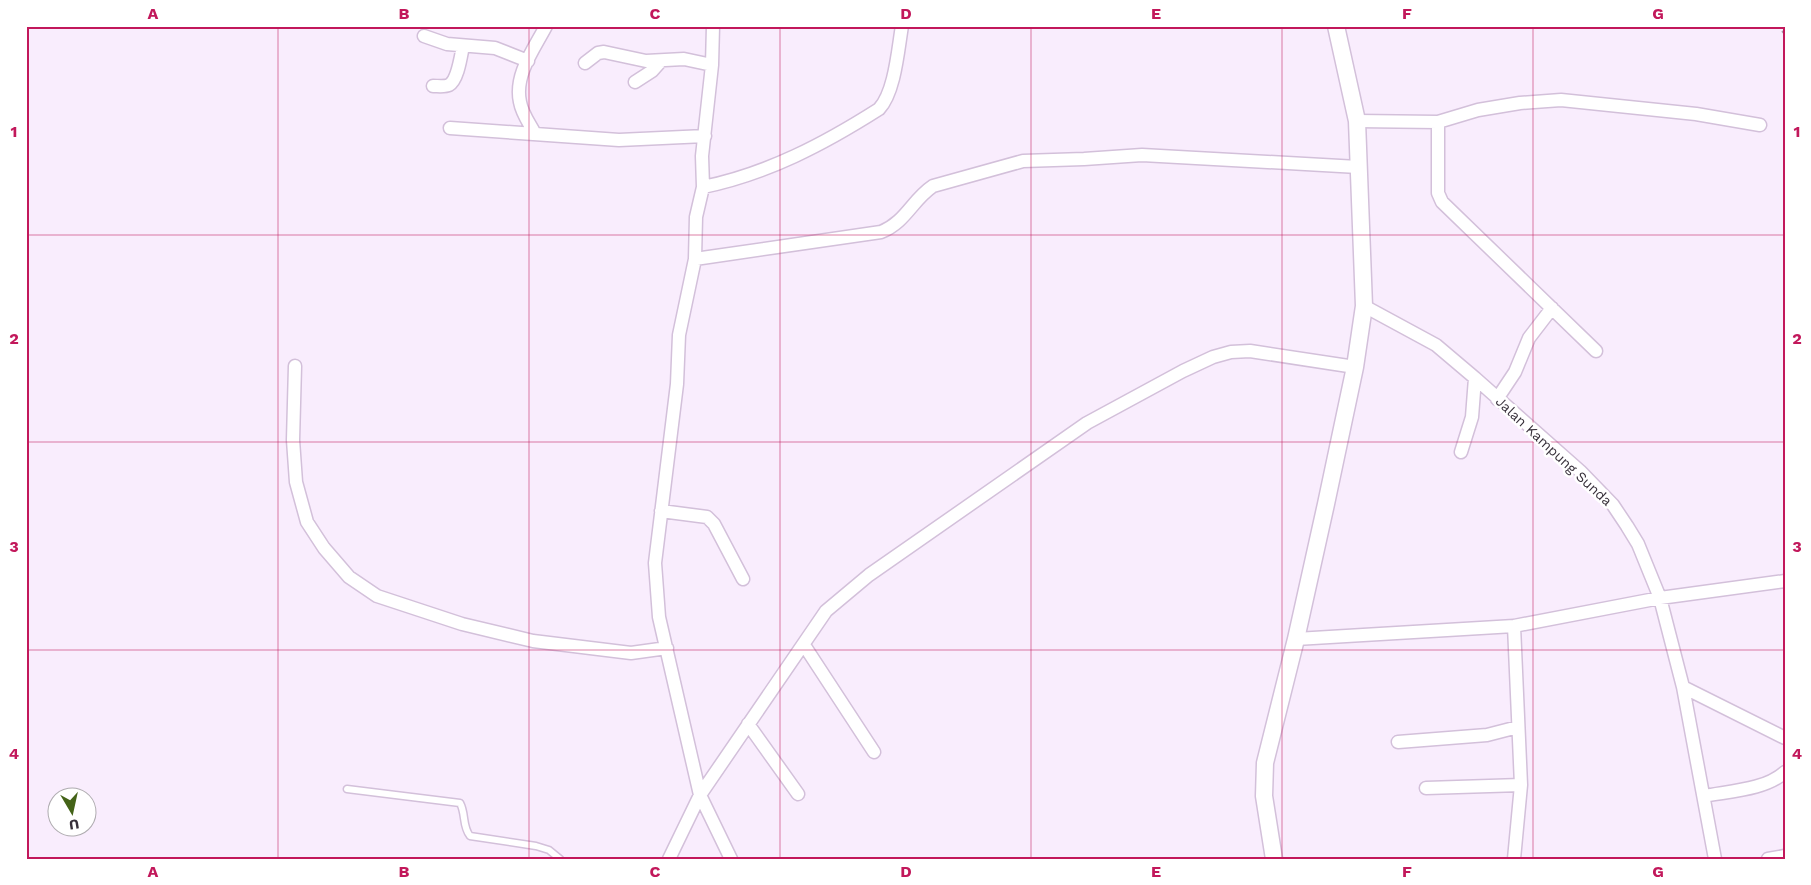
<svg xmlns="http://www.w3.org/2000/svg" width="1811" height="885" viewBox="0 0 1811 885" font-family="'Work Sans',sans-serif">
  <rect width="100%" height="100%" fill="#f9edfd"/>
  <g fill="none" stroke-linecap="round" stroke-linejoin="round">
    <defs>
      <path id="service" d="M347 789 460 803C466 814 462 826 470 836L536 846 549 850 560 859"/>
      <path id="minor" d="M713 26 712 65 702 156 703 187C767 174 824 144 879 109 895 92 898 49 902 26
        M424 36 447 44 495 48 528 61
        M585 63 598 53 604 52 646 61 684 59 712 65
        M635 82 652 71 660 62
        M433 86C438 86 445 87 449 85 458 80 461 55 463 46
        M1357 121 1438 122 1478 110 1520 103 1561 100 1696 114 1760 125
        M1438 122V193L1442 202 1596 351
        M450 128 619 140 705 136
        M535 134C530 124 522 114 520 102 514 75 534 49 546 26
        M703 187 696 217 695 259 679 335 677 384 655 563 659 617 700 795 731 859
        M695 259 881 232C906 222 912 200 933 186L1023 161 1084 159 1142 155 1358 167
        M1364 306 1436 345 1475 378 1580 471 1613 505 1627 526 1638 544 1660 598 1683 687 1715 859
        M295 366 293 440 296 482 307 522 324 548 349 577 377 596 462 624 533 641 631 653 667 648
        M1497 399 1515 372 1529 338 1552 308
        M1461 452 1472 417 1475 378
        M661 511 707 517 714 524 743 579
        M1296 639 1514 626 1660 598 1785 581
        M804 645 874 752
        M1683 687 1785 738
        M748 724 798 794
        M1398 742 1487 735 1518 727
        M1426 788 1521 785
        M1704 796C1730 791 1765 790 1785 772
        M669 859 700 795 826 611 869 575 1087 423 1183 371 1213 357 1231 352 1250 351 1355 367
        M1514 859 1521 785 1514 626
        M1768 859 1785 856"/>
      <path id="tertiary" d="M1274 859 1264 796 1265 763 1296 639 1326 504 1355 367 1364 306 1357 121 1336 26"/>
    </defs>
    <!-- service casing -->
    <use href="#service" stroke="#d3c0da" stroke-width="9"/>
    <!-- minor casing -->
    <use href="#minor" stroke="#d3c0da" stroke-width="15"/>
    <!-- tertiary casing -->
    <use href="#tertiary" stroke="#d3c0da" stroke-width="19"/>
    <!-- path -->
    <path stroke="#a298a5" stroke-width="2.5" stroke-dasharray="2.5 4" stroke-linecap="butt" d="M1778 26 1785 34"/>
    <!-- service -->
    <use href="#service" stroke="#fff" stroke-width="6"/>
    <!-- minor -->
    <use href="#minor" stroke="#fff" stroke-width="12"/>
    <!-- tertiary -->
    <use href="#tertiary" stroke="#fff" stroke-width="16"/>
  </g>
  <!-- grid -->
  <path fill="none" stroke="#c2185b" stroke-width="1" stroke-opacity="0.55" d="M278 26V859M529 26V859M780 26V859M1031 26V859M1282 26V859M1533 26V859M26 235H1785M26 442H1785M26 650H1785"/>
  <g text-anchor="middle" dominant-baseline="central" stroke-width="5" stroke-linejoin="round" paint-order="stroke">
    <!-- street labels -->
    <g font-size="14" fill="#37303a" stroke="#fff">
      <text transform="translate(1554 451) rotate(43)">Jalan Kampung Sunda</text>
    </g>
  </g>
  <!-- border -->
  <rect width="1811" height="885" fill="none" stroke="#ffffff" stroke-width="55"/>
  <!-- north arrow -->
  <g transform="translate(72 812) rotate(171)"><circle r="24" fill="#ffffff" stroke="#afacb0"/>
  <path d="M0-4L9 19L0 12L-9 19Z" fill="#446318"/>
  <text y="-8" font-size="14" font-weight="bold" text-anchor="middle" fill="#37303a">U</text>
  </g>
  <rect x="28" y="28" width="1756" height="830" fill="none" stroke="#c2185b" stroke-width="2"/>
  <g font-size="16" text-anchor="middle" font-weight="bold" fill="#c2185b">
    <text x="153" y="19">A</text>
    <text x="404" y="19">B</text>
    <text x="655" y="19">C</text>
    <text x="906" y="19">D</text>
    <text x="1156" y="19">E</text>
    <text x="1407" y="19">F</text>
    <text x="1658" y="19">G</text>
    <text x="14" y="137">1</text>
    <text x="1797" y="137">1</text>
    <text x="14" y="344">2</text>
    <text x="1797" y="344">2</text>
    <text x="14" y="552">3</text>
    <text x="1797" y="552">3</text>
    <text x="14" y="759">4</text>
    <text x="1797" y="759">4</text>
    <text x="153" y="877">A</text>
    <text x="404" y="877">B</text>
    <text x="655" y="877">C</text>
    <text x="906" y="877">D</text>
    <text x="1156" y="877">E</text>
    <text x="1407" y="877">F</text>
    <text x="1658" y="877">G</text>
  </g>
</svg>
